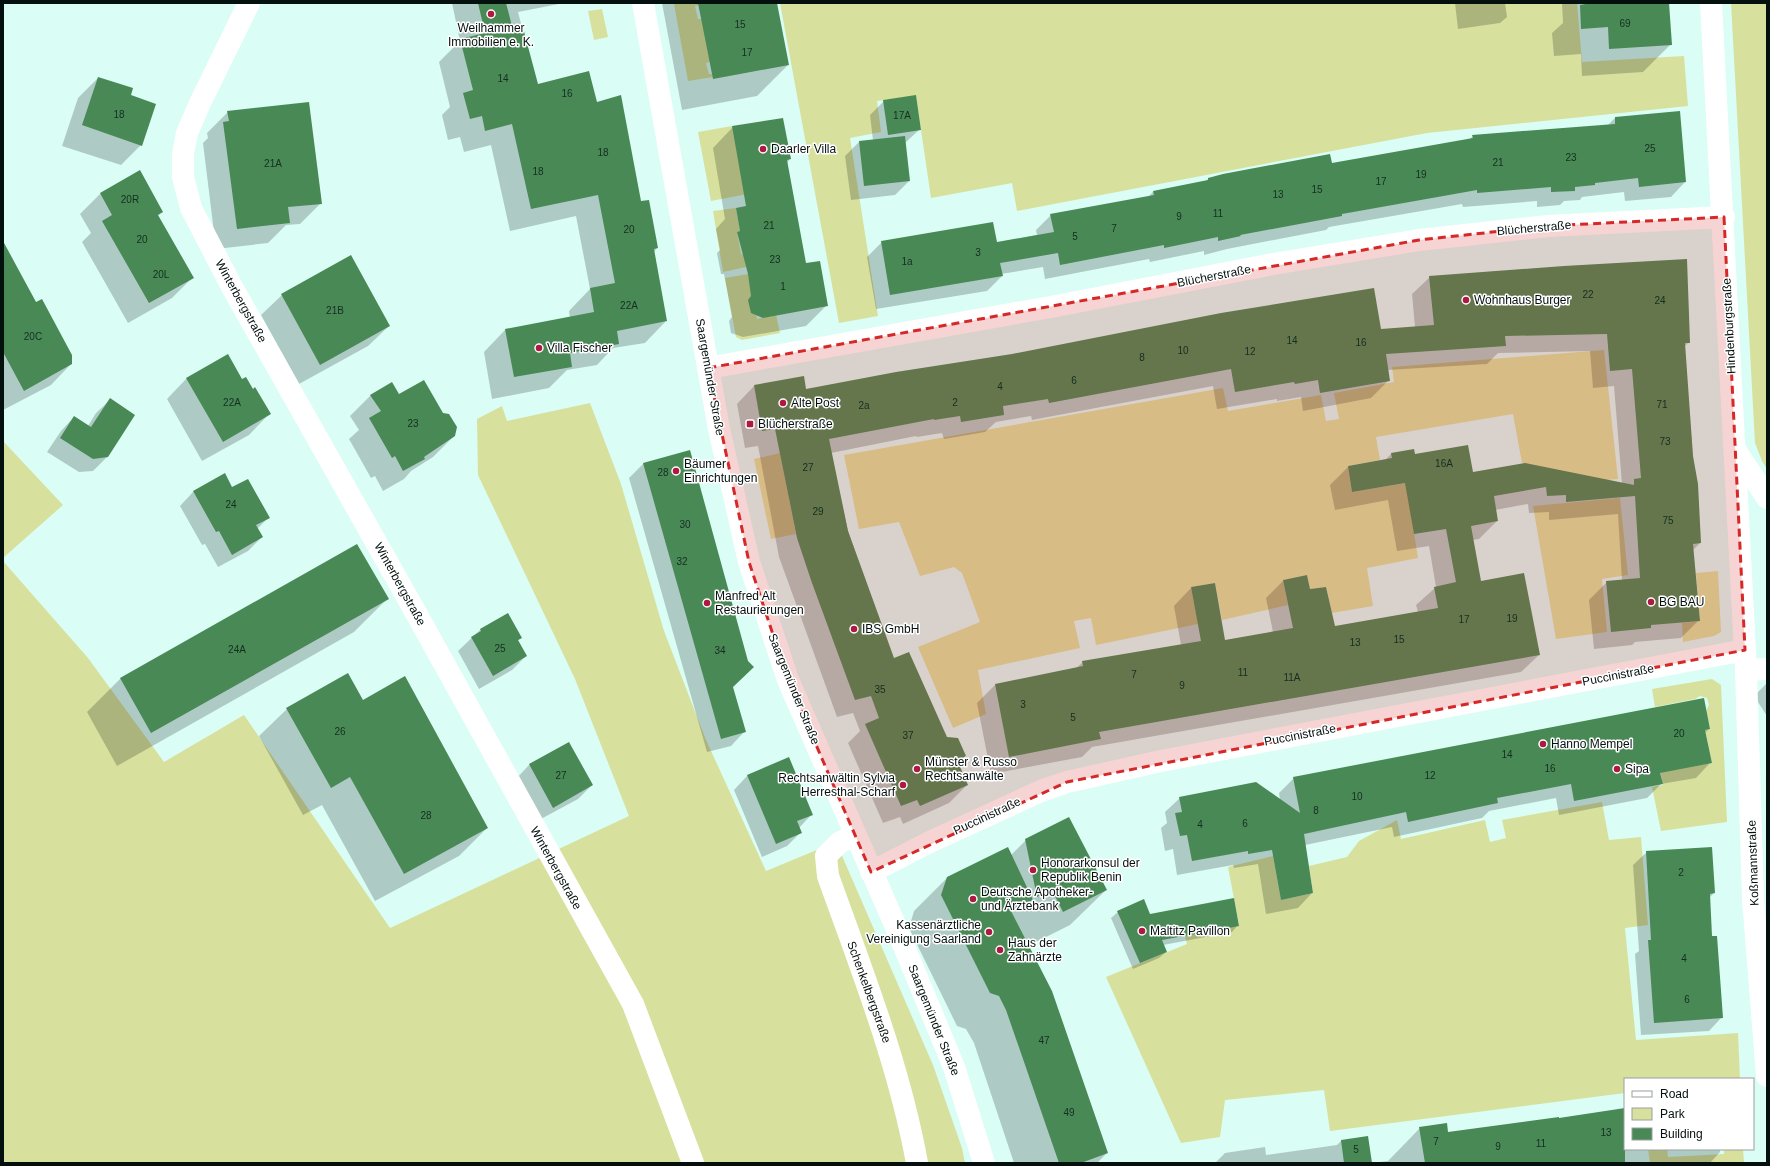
<svg xmlns="http://www.w3.org/2000/svg" width="1770" height="1166" viewBox="0 0 1770 1166" font-family="Arial,sans-serif">
  <rect width="100%" height="100%" fill="#dafdf6"/>
  <!-- green -->
  <path fill="#d7e19d" d="M699 3V5L695 6 698 19H702L710 62 706 63 709 74H712L713 77 688 81 674 4Z
    M780 3H1577L1582 62 1684 56 1688 106 1427 133 1017 211 1012 183 931 198 916 96 877 101 881 132 850 138 878 316 839 323Z
    M1731 3H1767V469L1762 461 1755 443Z
    M602 9 608 37 594 40 588 11Z
    M732 126 758 192 711 201 698 132Z
    M736 208 740 231 737 232 741 254 744 255 746 267 723 272 713 211Z
    M748 274 757 319 776 315 780 333 742 340 736 337 725 278Z
    M1604 350 1618 479 1606 480 1522 463 1513 414 1376 437 1380 460 1348 466 1352 492 1406 483 1418 558 1367 568 1373 606 1332 613 1326 587 1310 589 1307 575 1283 580 1288 605 1222 620 1215 583 1191 587 1198 624 1096 645 1091 618 1074 621 1080 648 978 670 986 714 953 728 918 647 980 622 962 573 954 567 920 576 899 522 859 529 844 455 1223 388 1228 411 1321 395 1326 421 1339 419 1334 393 1394 382 1392 367Z
    M590 403 621 484 664 631 706 740 766 871 836 842 933 1065 962 1148 965 1163H3V561L88 658 164 762 244 715 390 928 629 816 575 679 478 475 477 419 502 406 507 421Z
    M3 441 63 505 3 558Z
    M780 453 796 534 771 539 754 459Z
    M1620 498 1628 575 1602 579 1607 632 1556 639 1533 506Z
    M1718 571 1721 632 1714 636 1683 642 1682 623 1700 621 1696 573Z
    M1712 679 1721 685 1727 822 1661 831 1652 787 1663 785 1660 770 1712 763 1705 730 1710 729 1706 711 1709 705 1707 698 1700 696 1695 699 1655 707 1652 689Z
    M1602 802 1609 840 1641 837 1648 925 1625 928 1636 1040 1738 1033 1740 1079H1625V1093L1330 1131 1324 1090 1225 1100 1220 1137 1181 1143 1106 977 1187 944 1185 936 1239 925 1228 867 1273 856 1281 900 1313 893 1309 866 1347 857 1359 841 1397 820 1401 839 1485 820 1490 842 1506 838 1502 820Z
    M1648 1149H1667L1668 1157 1724 1154V1149H1743L1744 1163H1650Z"/>
  <!-- shadow -->
  <path fill="#0003" d="M452 3H564L518 12 537 85 596 103 640 203 657 248 654 252 666 321 645 343 613 348 597 365 567 370 549 388 492 399 484 352 505 330 570 318 569 311 590 289 576 216 510 231 491 145 464 152 460 137 448 140 442 115 450 107 439 62 460 41Z
    M662 3H776L788 65 757 96 682 110Z
    M1455 3H1505L1507 17 1500 23 1458 29Z
    M1562 3H1668L1671 44 1643 72 1582 76 1581 54 1554 56 1552 33 1563 23Z
    M98 78 129 96 141 145 121 165 62 146 78 98Z
    M884 101 920 129 905 143 909 181 895 195 851 200 845 156 859 142 873 140 870 115Z
    M228 112 321 203 300 224 286 225 268 243 216 249 203 143 208 138 207 133Z
    M1615 118 1685 182 1671 197 1625 201 1624 192 1582 197 1580 200 1564 201 1560 205 1537 207V201L1463 207 1462 204 1329 227 1326 230 1227 249 1204 255V251L1150 262 1149 259 1045 279 1043 267 1001 274 1002 276 987 291 876 309 867 257 882 242 996 243 1037 235 1036 230 1051 215 1147 198 1153 192 1205 182 1208 179 1331 164 1469 140 1473 136 1607 126Z
    M733 127 790 159 787 163 805 264 826 306 806 326 743 337 731 333 729 321 732 317 724 274H721L717 253 720 250 716 229 725 219 713 148Z
    M140 171 162 211 157 216 192 278 172 298 128 323 82 242 91 233 80 214 100 194Z
    M3 244 71 364 51 385 3 410Z
    M1430 277 1689 342 1684 347 1700 543 1693 550 1699 620 1681 638 1635 642 1632 645 1594 649 1589 600 1607 582 1622 581 1618 514 1549 520V512L1529 513 1528 504 1495 510 1497 521 1479 539 1472 540 1480 582 1539 655 1521 672 1092 747 1082 757 991 774 977 703 995 685 1075 669 1083 662 1181 645 1174 606 1191 588 1224 641 1273 632 1266 598 1283 581 1309 591 1334 627 1418 612 1416 605 1436 587 1429 546 1397 551 1388 500 1335 510 1330 485 1348 467 1385 460 1391 454 1414 455 1472 473 1622 484 1614 386 1593 388 1590 351 1498 353 1487 364 1387 370 1389 380 1371 398 1303 411 1301 397 1277 401V399L1217 409 1213 386 1032 420 1031 416 996 422 985 432 944 439 942 433 917 437 916 436 831 453 848 531 894 660 946 738 965 756 957 764 967 785 949 803 903 824 900 817 883 823 848 743 860 731 853 713 837 717 779 557 758 446 745 448 737 404 754 386 806 390 1415 327 1412 294Z
    M282 295 389 326 368 346 299 384 261 315Z
    M187 378 242 380 269 414 249 435 202 461 167 399Z
    M371 395H399L442 414 454 436 433 457 411 471 404 479 383 491 375 476 371 478 349 439 359 430 350 416Z
    M110 400 107 457 93 471 79 472 47 452 61 431 74 417 88 426 96 413Z
    M689 451 747 662 753 667 732 687 745 731 731 746 707 752 629 478 643 464Z
    M225 475 232 489 268 518 257 529 262 537 248 551 218 567 205 544 202 545 180 506 193 492Z
    M357 545 387 599 354 632 117 766 87 712 120 679Z
    M508 614 521 638 517 641 526 656 512 670 479 689 458 651 480 630Z
    M1767 683V716L1754 696Z
    M363 701 487 828 459 856 375 901 322 805 303 815 259 736 287 709Z
    M1709 729 1705 733 1710 763 1696 778 1661 784 1647 798 1559 815 1556 798 1489 811 1482 818 1394 837 1392 827 1305 845 1312 893 1298 908 1266 914 1258 864 1234 868 1233 865 1177 875 1173 849 1165 851 1161 828 1167 823 1165 812 1180 798 1280 800 1279 793 1294 778Z
    M569 743 592 785 578 799 539 820 516 779 529 765Z
    M747 776 812 814 799 828 801 832 787 846 762 857 734 790Z
    M1026 840 1106 890 1070 925 1028 946 1107 1153 1097 1163H1014L974 1043 966 1029 957 1026 909 928 914 911 947 878 1011 855Z
    M1647 852 1714 893 1709 898 1711 937 1722 1017 1709 1031 1641 1035 1635 954 1639 951 1633 865Z
    M1118 912 1150 915 1238 925 1232 932 1163 945 1166 952 1159 958 1133 969 1111 918Z
    M1625 1109V1149H1720V1152L1710 1163H1371L1388 1161 1420 1128 1447 1133 1559 1119Z
    M1367 1137 1371 1163H1215L1225 1153 1265 1147 1266 1155 1337 1145 1341 1141Z"/>
  <!-- building -->
  <path fill="#498956" d="M478 3H506L512 26 522 24 538 84 589 71 597 102 621 95 641 201 649 200 658 248 654 249 667 321 617 331 619 344 570 353 572 367 514 377 505 329 594 312 590 288 615 283 598 195 531 209 512 124 485 131 482 116 470 119 463 93 473 90 460 39 485 33Z
    M698 3H777L789 65 713 79Z
    M1591 3H1669L1672 45 1609 49 1608 27 1581 29 1580 5Z
    M98 77 133 88 131 95 156 104 142 146 82 125Z
    M916 95 921 130 888 135 883 100Z
    M309 102 322 204 288 207 290 223 237 229 223 122 229 121 227 111Z
    M1680 111 1686 182 1639 187 1638 178 1595 183V185L1575 187V191L1551 192V187L1477 193V190L1342 214V216L1240 235 1241 236 1218 241V237L1164 248V245L1060 265 1058 253 1000 263 1003 276 890 295 881 241 993 222 997 242 1054 232 1050 214 1154 195 1153 191 1208 180V178L1223 174 1330 154 1332 163 1473 138 1472 135 1615 124V117Z
    M783 118 791 159 787 160 806 263 820 261 828 306 763 318 751 313 748 300 751 296 748 274 737 232 740 231 736 208 746 206 732 126Z
    M905 136 910 181 864 186 859 141Z
    M140 170 163 212 158 215 194 278 149 303 102 221 112 215 100 193Z
    M3 241 36 302 42 299 72 355V364L24 391 3 352Z
    M351 255 390 326 320 365 281 294Z
    M1687 259 1690 343H1685L1693 456 1698 484 1701 543 1693 544 1700 621 1651 625V628L1611 632 1606 581 1640 578 1635 496 1566 502V495L1547 496 1546 487 1494 496 1498 521 1471 526 1481 581 1524 573 1540 655 1099 732 1101 739 1009 757 995 684 1083 666 1082 661 1201 641 1191 587 1215 583 1225 640 1293 628 1283 580 1307 575 1310 589 1326 587 1335 626 1438 608 1434 587 1456 582 1446 529 1414 534 1405 483 1352 492 1348 466 1392 458 1391 453 1414 449 1415 454 1468 445 1473 472 1525 463 1634 485V479L1641 478 1632 369 1610 371 1607 334 1505 336 1506 346 1386 354 1390 381 1320 393 1318 380 1295 384 1294 382 1235 392 1231 369 1049 403 1048 399 1003 406 1004 415 961 422 960 416 934 420V419L829 439 848 531 894 658 909 652 947 737 958 738 966 756 957 760 968 785 920 806 917 800 901 806 865 724 879 718 871 696 855 700 812 583 797 538 775 429 762 431 754 385 804 376 806 389 896 372 1012 354 1221 313 1374 288 1381 329 1434 325 1429 276 1564 266Z
    M228 354 242 379 246 377 253 389 255 387 271 414 223 442 186 378Z
    M424 380 443 413 449 414 457 427 455 436 424 457 425 459 403 471 395 456 392 458 369 418 381 411 370 395 392 382 399 394Z
    M110 398 135 415 108 457 93 459 60 438 74 416 91 427Z
    M690 450 748 661 754 667 733 687 746 732 721 739 643 463Z
    M225 473 232 487 248 479 270 518 256 525 263 537 232 555 219 531 216 532 193 491Z
    M357 544 389 599 151 733 120 678Z
    M508 613 522 638 518 640 527 656 493 676 471 637 481 631 480 629Z
    M348 673 363 700 405 676 488 828 404 874 350 777 331 788 286 708Z
    M1704 698 1710 729 1705 730 1712 763 1660 773 1663 784 1574 801 1571 784 1497 798 1498 803 1408 822 1406 812 1304 834 1313 893 1281 900 1272 850 1248 854V851L1192 861 1187 835 1180 836 1175 813 1182 812 1179 797 1256 782 1300 813 1293 777Z
    M569 742 593 785 553 808 529 764Z
    M789 757 813 815 797 821 802 833 776 844 747 775Z
    M1069 817 1107 890 1063 912 1052 890 1037 897 1025 839Z
    M1008 847 1033 900 1011 911 1052 991 1108 1153 1081 1163H1059L1006 1010 999 996 990 993 941 895 947 877Z
    M1712 847 1715 893 1710 894 1712 936H1717L1723 1018 1654 1023 1648 940H1651L1646 851Z
    M1234 898 1239 926 1162 940 1167 952 1140 963 1117 911 1144 899 1150 914Z
    M1625 1108V1163H1425L1419 1127 1447 1123 1448 1132 1559 1117V1118Z
    M1368 1136 1372 1163H1344L1341 1140Z"/>
  <g fill="none" stroke-linecap="round" stroke-linejoin="round">
    <!-- minor -->
    <path stroke="#fff" stroke-width="22" d="M249 3 200 103 187 133 183 154V177L191 208 232 287 416 613 633 1004 693 1163
      M1711 3 1746 670 1753 899 1767 1076
      M708 368 1056 306 1273 264 1419 240 1548 226 1724 217
      M1736 451 1767 498
      M1746 670 1767 669
      M854 835 839 843 826 856 828 876C862 971 899 1064 917 1163
      M871 872 932 841 1041 791 1067 782 1161 761 1745 650"/>
    <!-- tertiary -->
    <path stroke="#fff" stroke-width="22" d="M643 3 719 429 749 562 788 680 896 927 954 1067 984 1163"/>
  </g>
  <!-- marked area -->
  <path fill="#d62828" fill-opacity="0.2" stroke="#d62828" stroke-width="3" stroke-dasharray="8 5" stroke-linejoin="round" d="M1724 217 1745 650 1067 782 871 872 788 680 749 562 708 368 1419 240 1548 226Z"/>
  <!-- markers -->
  <g fill="#ad1940" stroke="#fff" stroke-width="1.5">
    <circle cx="491" cy="14" r="4"/>
    <circle cx="763" cy="149" r="4"/>
    <circle cx="1466" cy="300" r="4"/>
    <circle cx="539" cy="348" r="4"/>
    <circle cx="783" cy="403" r="4"/>
    <rect x="746" y="420" width="8" height="8" rx="2"/>
    <circle cx="676" cy="471" r="4"/>
    <circle cx="1651" cy="602" r="4"/>
    <circle cx="707" cy="603" r="4"/>
    <circle cx="854" cy="629" r="4"/>
    <circle cx="1543" cy="744" r="4"/>
    <circle cx="917" cy="769" r="4"/>
    <circle cx="1617" cy="769" r="4"/>
    <circle cx="903" cy="785" r="4"/>
    <circle cx="1033" cy="870" r="4"/>
    <circle cx="973" cy="899" r="4"/>
    <circle cx="1142" cy="931" r="4"/>
    <circle cx="989" cy="932" r="4"/>
    <circle cx="1000" cy="950" r="4"/>
  </g>
  <g text-anchor="middle" dominant-baseline="central" stroke-width="3" stroke-linejoin="round" paint-order="stroke">
    <!-- number labels -->
    <g font-size="10" fill="#152e20">
      <text x="1625" y="23">69</text>
      <text x="740" y="24">15</text>
      <text x="747" y="52">17</text>
      <text x="503" y="78">14</text>
      <text x="567" y="93">16</text>
      <text x="119" y="114">18</text>
      <text x="902" y="115">17A</text>
      <text x="1650" y="148">25</text>
      <text x="603" y="152">18</text>
      <text x="1571" y="157">23</text>
      <text x="1498" y="162">21</text>
      <text x="273" y="163">21A</text>
      <text x="538" y="171">18</text>
      <text x="1421" y="174">19</text>
      <text x="1381" y="181">17</text>
      <text x="1317" y="189">15</text>
      <text x="1278" y="194">13</text>
      <text x="130" y="199">20R</text>
      <text x="1218" y="213">11</text>
      <text x="1179" y="216">9</text>
      <text x="769" y="225">21</text>
      <text x="1114" y="228">7</text>
      <text x="629" y="229">20</text>
      <text x="1075" y="236">5</text>
      <text x="142" y="239">20</text>
      <text x="978" y="252">3</text>
      <text x="775" y="259">23</text>
      <text x="907" y="261">1a</text>
      <text x="161" y="274">20L</text>
      <text x="783" y="286">1</text>
      <text x="1588" y="294">22</text>
      <text x="1660" y="300">24</text>
      <text x="629" y="305">22A</text>
      <text x="335" y="310">21B</text>
      <text x="33" y="336">20C</text>
      <text x="1292" y="340">14</text>
      <text x="1361" y="342">16</text>
      <text x="1183" y="350">10</text>
      <text x="1250" y="351">12</text>
      <text x="1142" y="357">8</text>
      <text x="1074" y="380">6</text>
      <text x="1000" y="386">4</text>
      <text x="232" y="402">22A</text>
      <text x="955" y="402">2</text>
      <text x="1662" y="404">71</text>
      <text x="864" y="405">2a</text>
      <text x="413" y="423">23</text>
      <text x="1665" y="441">73</text>
      <text x="1444" y="463">16A</text>
      <text x="808" y="467">27</text>
      <text x="663" y="472">28</text>
      <text x="231" y="504">24</text>
      <text x="818" y="511">29</text>
      <text x="1668" y="520">75</text>
      <text x="685" y="524">30</text>
      <text x="682" y="561">32</text>
      <text x="1512" y="618">19</text>
      <text x="1464" y="619">17</text>
      <text x="1399" y="639">15</text>
      <text x="1355" y="642">13</text>
      <text x="500" y="648">25</text>
      <text x="237" y="649">24A</text>
      <text x="720" y="650">34</text>
      <text x="1243" y="672">11</text>
      <text x="1134" y="674">7</text>
      <text x="1292" y="677">11A</text>
      <text x="1182" y="685">9</text>
      <text x="880" y="689">35</text>
      <text x="1023" y="704">3</text>
      <text x="1073" y="717">5</text>
      <text x="340" y="731">26</text>
      <text x="1679" y="733">20</text>
      <text x="908" y="735">37</text>
      <text x="1507" y="754">14</text>
      <text x="1550" y="768">16</text>
      <text x="561" y="775">27</text>
      <text x="1430" y="775">12</text>
      <text x="1357" y="796">10</text>
      <text x="1316" y="810">8</text>
      <text x="426" y="815">28</text>
      <text x="1245" y="823">6</text>
      <text x="1200" y="824">4</text>
      <text x="1681" y="872">2</text>
      <text x="1684" y="958">4</text>
      <text x="1687" y="999">6</text>
      <text x="1044" y="1040">47</text>
      <text x="1069" y="1112">49</text>
      <text x="1606" y="1132">13</text>
      <text x="1436" y="1141">7</text>
      <text x="1541" y="1143">11</text>
      <text x="1498" y="1146">9</text>
      <text x="1356" y="1149">5</text>
    </g>
    <!-- poi labels -->
    <g font-size="12" fill="#04100e" stroke="#fff" text-anchor="start">
      <text x="491" y="28" text-anchor="middle">Weilhammer<tspan x="491" dy="14">Immobilien e. K.</tspan></text>
      <text x="771" y="149">Daarler Villa</text>
      <text x="1474" y="300">Wohnhaus Burger</text>
      <text x="547" y="348">Villa Fischer</text>
      <text x="791" y="403">Alte Post</text>
      <text x="758" y="424">Blücherstraße</text>
      <text x="684" y="464">Bäumer<tspan x="684" dy="14">Einrichtungen</tspan></text>
      <text x="715" y="596">Manfred Alt<tspan x="715" dy="14">Restaurierungen</tspan></text>
      <text x="1659" y="602">BG BAU</text>
      <text x="862" y="629">IBS GmbH</text>
      <text x="1551" y="744">Hanno Mempel</text>
      <text x="925" y="762">Münster &amp; Russo<tspan x="925" dy="14">Rechtsanwälte</tspan></text>
      <text x="1625" y="769">Sipa</text>
      <text x="895" y="778" text-anchor="end">Rechtsanwältin Sylvia<tspan x="895" dy="14">Herresthal-Scharf</tspan></text>
      <text x="1041" y="863">Honorarkonsul der<tspan x="1041" dy="14">Republik Benin</tspan></text>
      <text x="981" y="892">Deutsche Apotheker-<tspan x="981" dy="14">und Ärztebank</tspan></text>
      <text x="981" y="925" text-anchor="end">Kassenärztliche<tspan x="981" dy="14">Vereinigung Saarland</tspan></text>
      <text x="1150" y="931">Maltitz Pavillon</text>
      <text x="1008" y="943">Haus der<tspan x="1008" dy="14">Zahnärzte</tspan></text>
    </g>
    <!-- street labels -->
    <g font-size="12" fill="#04100e" stroke="#fff">
      <text transform="translate(1534 228) rotate(-5)">Blücherstraße</text>
      <text transform="translate(1214 276) rotate(-11)">Blücherstraße</text>
      <text transform="translate(241 301) rotate(61)">Winterbergstraße</text>
      <text transform="translate(1729 326) rotate(-93)">Hindenburgstraße</text>
      <text transform="translate(710 377) rotate(80)">Saargemünder Straße</text>
      <text transform="translate(400 584) rotate(61)">Winterbergstraße</text>
      <text transform="translate(1618 675) rotate(-11)">Puccinistraße</text>
      <text transform="translate(794 689) rotate(68)">Saargemünder Straße</text>
      <text transform="translate(1300 735) rotate(-11)">Puccinistraße</text>
      <text transform="translate(987 816) rotate(-25)">Puccinistraße</text>
      <text transform="translate(1753 863) rotate(-92)">Koßmannstraße</text>
      <text transform="translate(556 868) rotate(61)">Winterbergstraße</text>
      <text transform="translate(869 992) rotate(70)">Schenkelbergstraße</text>
      <text transform="translate(934 1020) rotate(68)">Saargemünder Straße</text>
    </g>
  </g>
  <!-- border -->
  <rect width="1770" height="1166" fill="none" stroke="#04100e" stroke-width="8"/>
  <!-- legend -->
  <rect x="1624" y="1078" width="130" height="72" fill="#ffffff" stroke="#9b9f9f"/>
  <rect x="1632" y="1091" width="20" height="6" fill="#ffffff" stroke="#9b9f9f"/>
  <text x="1660" y="1098" font-size="12" fill="#04100e">Road</text>
  <rect x="1632" y="1108" width="20" height="12" fill="#d7e19d" stroke="#9b9f9f"/>
  <text x="1660" y="1118" font-size="12" fill="#04100e">Park</text>
  <rect x="1632" y="1128" width="20" height="12" fill="#498956" stroke="#9b9f9f"/>
  <text x="1660" y="1138" font-size="12" fill="#04100e">Building</text>
</svg>
